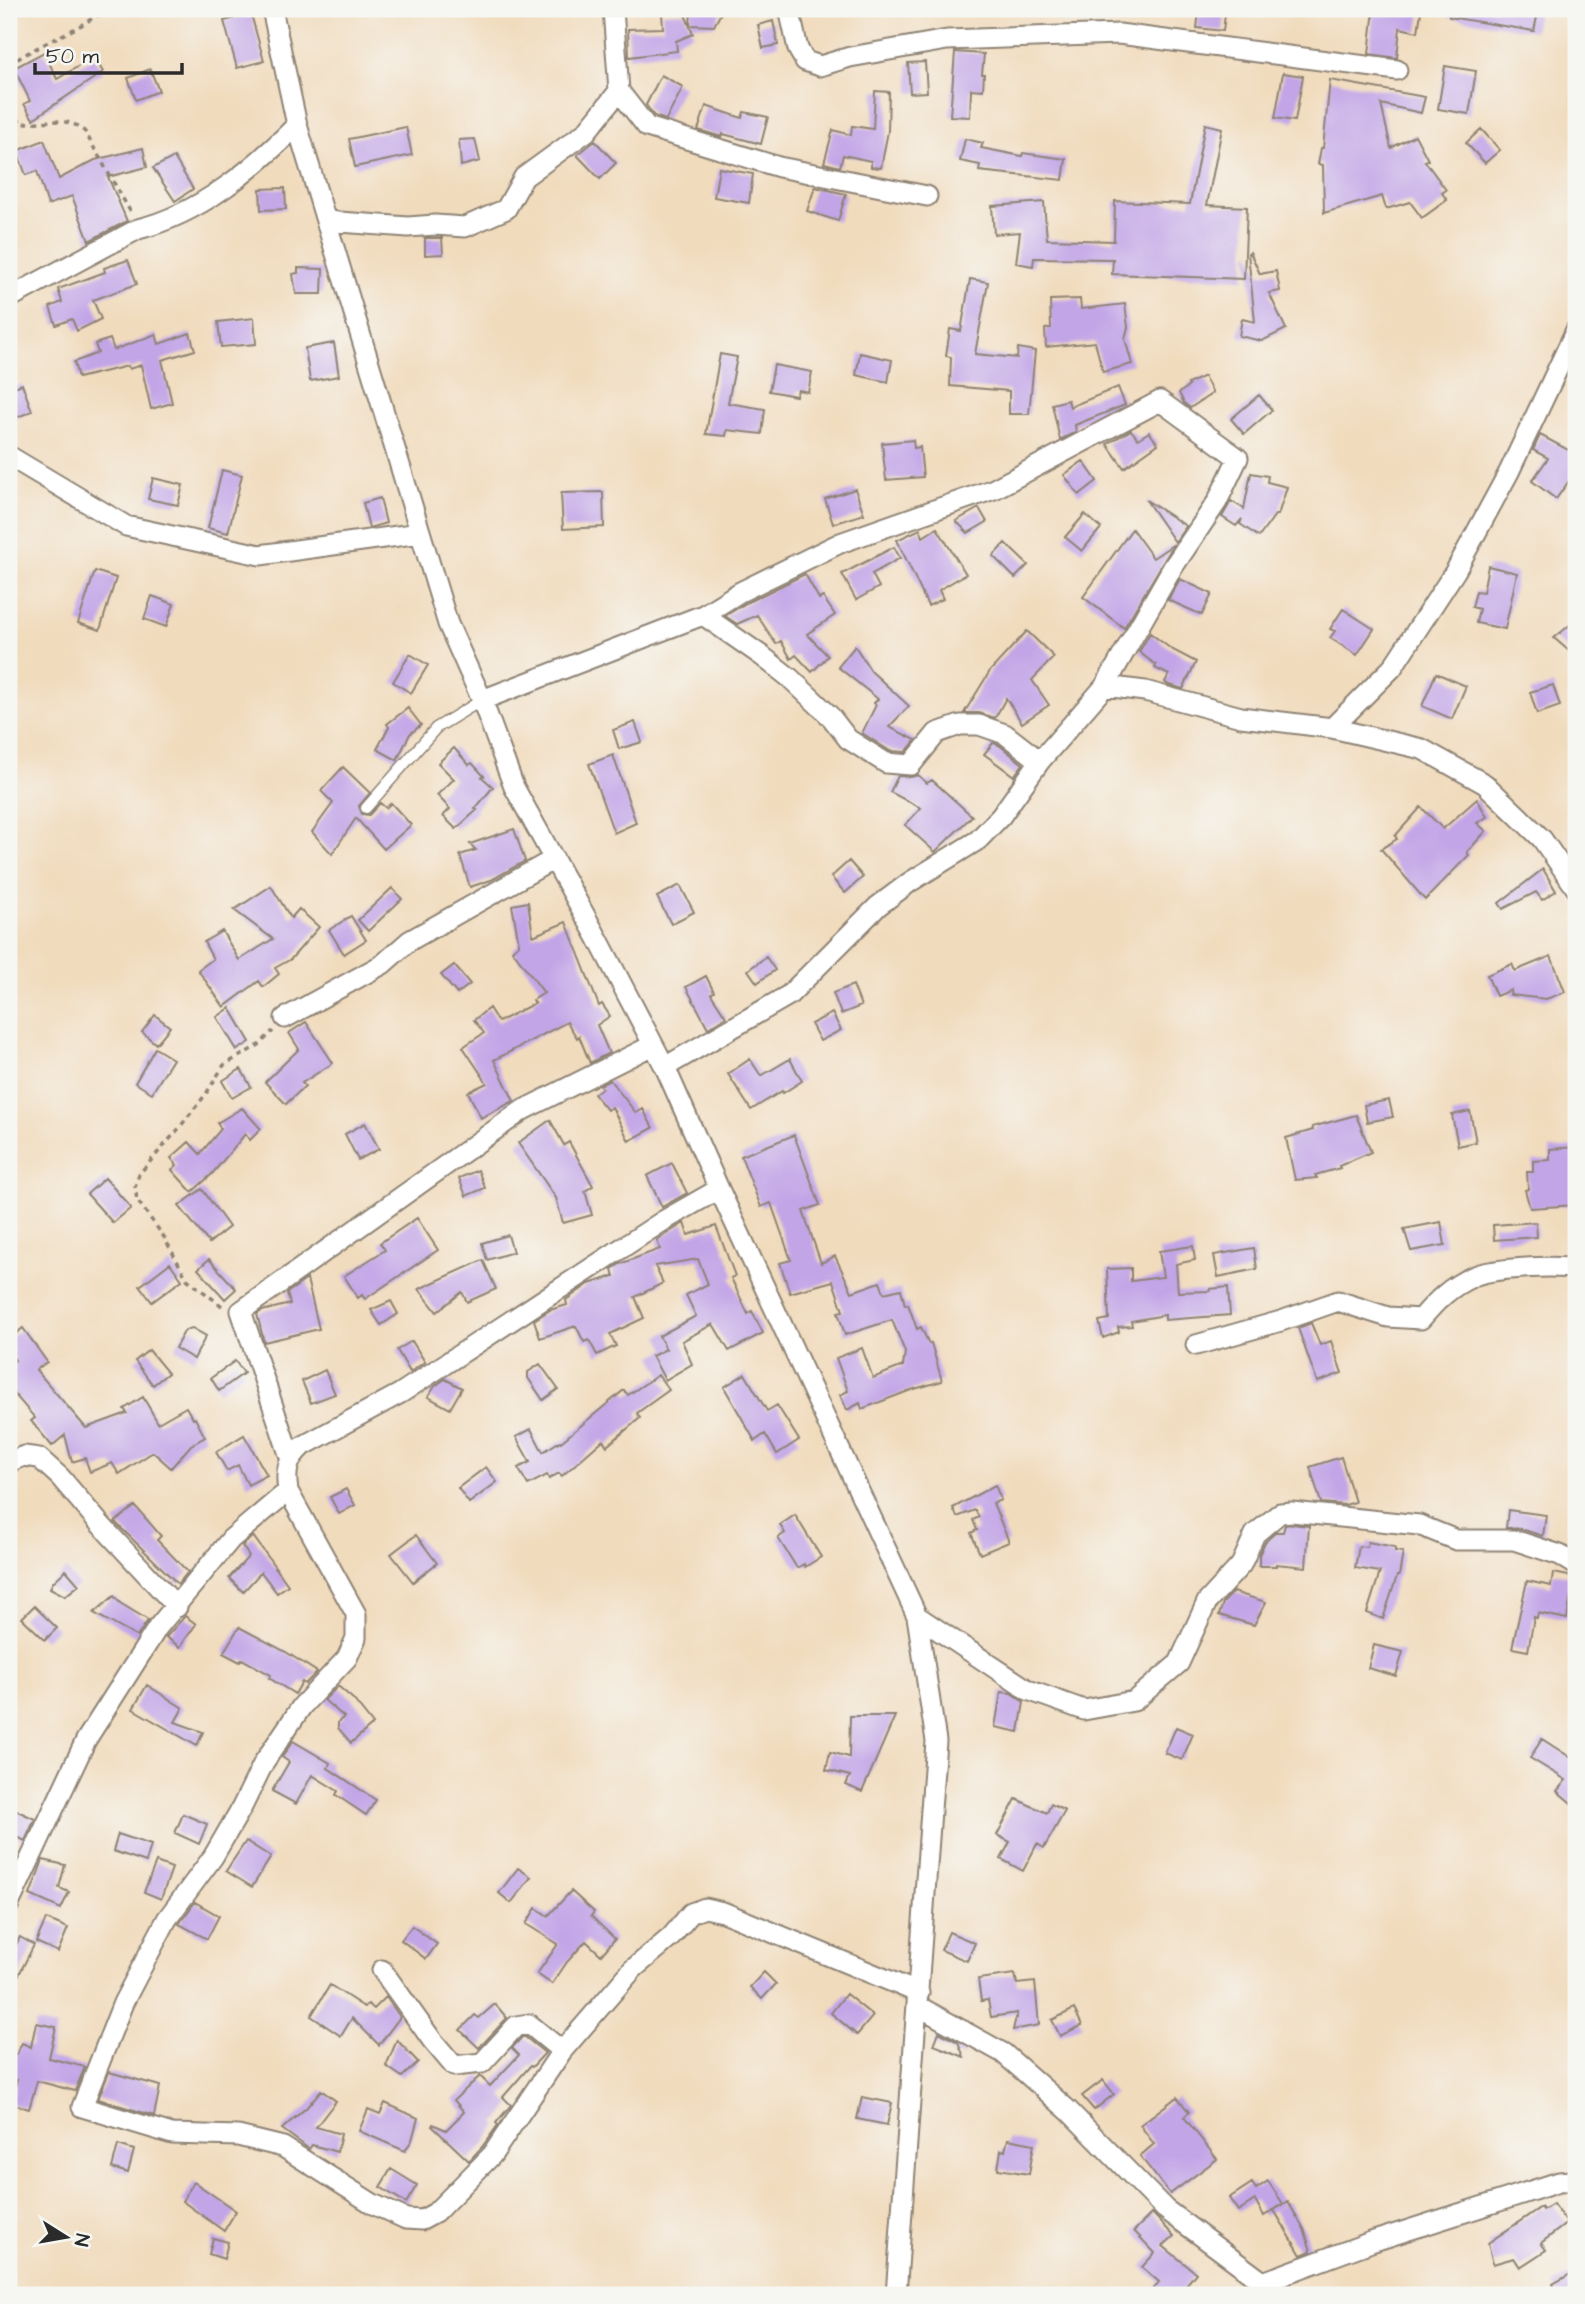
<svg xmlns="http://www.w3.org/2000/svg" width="1585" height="2304" viewBox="0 0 1585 2304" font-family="'Architects Daughter',sans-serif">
  <rect width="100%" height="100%" fill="#f6f6f2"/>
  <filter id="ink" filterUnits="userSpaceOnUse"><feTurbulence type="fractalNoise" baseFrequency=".0143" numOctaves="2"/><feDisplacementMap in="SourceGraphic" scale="14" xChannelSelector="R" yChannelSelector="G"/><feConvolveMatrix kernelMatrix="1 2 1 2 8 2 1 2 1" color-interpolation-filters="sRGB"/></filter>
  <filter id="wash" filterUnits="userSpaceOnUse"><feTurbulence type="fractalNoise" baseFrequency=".00686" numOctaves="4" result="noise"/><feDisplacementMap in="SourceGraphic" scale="28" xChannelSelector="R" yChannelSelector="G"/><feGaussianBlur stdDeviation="1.57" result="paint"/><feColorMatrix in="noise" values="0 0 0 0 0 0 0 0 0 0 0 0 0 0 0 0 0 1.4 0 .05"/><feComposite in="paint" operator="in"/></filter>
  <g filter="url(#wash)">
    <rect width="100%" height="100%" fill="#f1dbbd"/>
    <g id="blocks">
      <!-- building -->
      <path fill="#c2a5e7" d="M691 9H723L714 26 690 25Z
        M1374 9H1404L1421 12 1418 32 1400 28 1397 58 1369 54Z
        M1450 9H1520L1538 12 1534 31 1449 17Z
        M1199 11 1225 14 1223 31 1197 28Z
        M684 12 693 34 676 41 677 51 629 57 628 29 663 28 662 13Z
        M251 14 264 61 237 68 224 21Z
        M773 21 778 45 763 48 758 25Z
        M44 52 57 79 94 57 103 72 33 119 24 104 30 101 14 68Z
        M955 52 984 54 982 74H984L983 90 971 89 970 117 950 116Z
        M925 62 927 92 910 93 908 63Z
        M1445 66 1476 71 1469 114 1438 109Z
        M150 69 159 91 136 100 128 78Z
        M1283 73 1303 76 1295 121 1275 118Z
        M661 75 683 87 666 120 654 116 646 105Z
        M1330 80 1425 97 1421 113 1381 104 1391 148 1415 135 1428 160 1425 161 1446 190 1442 193 1447 200 1422 218 1410 202 1386 209 1382 196 1324 213 1323 165 1318 164 1321 148H1323Z
        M875 91 889 92 888 131 881 168 871 167V161L843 155 840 167 824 163 833 130 851 135 852 126 873 129Z
        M706 106 742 118 744 112 768 117 761 144 723 134 722 137 698 130Z
        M1205 124 1222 128 1207 205 1247 207 1244 279 1112 274 1113 259 1034 258 1033 266 1016 263 1020 232 994 234 992 206 1044 202 1047 239 1114 241 1115 201 1190 204Z
        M406 127 412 155 355 167 349 139Z
        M1481 129 1500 150 1485 163 1466 143Z
        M475 139 480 161 461 166 459 140Z
        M965 139 983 143 981 148 1022 156 1023 153 1066 159 1063 180 979 171 980 165 960 161Z
        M44 140 59 179 95 160 143 148 147 167 108 177 127 221 89 241 72 196 48 205 37 171 26 175 17 151Z
        M595 141 616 163 600 179 577 155Z
        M174 157 193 189 175 201 153 168Z
        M719 168 753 174 749 203 714 197Z
        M815 187 846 194 838 221 807 211Z
        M285 188 286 209 261 210 260 189Z
        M425 238H442L443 254 425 255Z
        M1250 252 1260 274 1276 271 1280 291 1269 293 1286 329 1262 341 1239 336 1242 319 1255 322 1248 253Z
        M128 260 137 284 93 300 101 319 77 331 72 319 56 325 50 307 62 302 58 289 105 272 104 268Z
        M298 268 323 269 322 294H296L293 274 298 273Z
        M970 279 988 282 975 354 1017 358 1018 348 1035 351 1029 414H1009V391L950 386 951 357 946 356 950 329 961 331Z
        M1080 299 1081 309 1125 304 1128 327 1125 339 1132 364 1103 372 1095 342 1046 347 1045 329 1051 328 1050 300Z
        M254 318 256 344 221 347 218 322Z
        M190 333 195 350 162 360 172 403 151 409 141 365 129 369 128 366 78 378 74 362 98 353 95 344 110 339 114 350 156 334 159 344Z
        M334 343 339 376 310 381 305 348Z
        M860 353 892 360 888 382 856 375Z
        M720 354 737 357 728 403 765 409 762 434 727 430 726 436 706 434Z
        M774 365 812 372 808 392 798 390 796 396 769 391Z
        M1204 376 1213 393 1190 408 1184 403 1179 393 1189 386 1188 384Z
        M22 384 32 411 9 421V389Z
        M1118 387 1125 405 1075 425 1076 432 1060 440 1052 404 1068 400 1070 407Z
        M1259 395 1272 410 1244 434 1231 419Z
        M1131 430 1138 439 1149 432 1158 444 1124 468 1107 444Z
        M1540 435 1576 454V471L1556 499 1532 481 1548 458 1533 450Z
        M913 440 914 448 920 447 923 477 886 480 882 443Z
        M1083 461 1097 481 1079 495 1064 475Z
        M222 470 242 475 228 533 208 528Z
        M1251 473 1268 476 1267 482 1287 487 1278 515H1275L1259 537 1240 524 1242 519 1236 526 1222 517 1231 501 1244 509Z
        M153 478 183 485 178 505 148 499Z
        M855 489 864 514 833 524 825 499Z
        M603 492 604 527 563 529 561 493Z
        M380 498 386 523 369 528 363 503Z
        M1146 500 1186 526 1175 542Z
        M979 508 987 522 968 533 956 521Z
        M1085 514 1101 528 1082 551 1065 537Z
        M937 528 966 574 939 590 943 599 928 606 897 540 920 529 923 537Z
        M1132 529 1153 558 1174 544 1124 628 1083 597Z
        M1005 543 1028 565 1015 578 993 556Z
        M894 547 900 558 872 574 879 587 856 600 842 574Z
        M1488 566 1517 573 1505 629 1476 623 1479 609 1472 607 1476 591 1483 592Z
        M95 571 116 578 100 630 78 623Z
        M805 574 819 599 823 597 835 615 807 634 828 656 812 672 796 655 791 659 781 641 776 644 757 615 737 624 725 616 746 603Z
        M1180 579 1212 594 1202 615 1168 600Z
        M152 596 174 604 166 627 144 619Z
        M1343 609 1374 629 1357 655 1330 638 1335 631 1330 629Z
        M1576 620V657L1554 638Z
        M1027 631 1054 657 1032 680 1049 705 1022 723 1006 698 995 718 979 713H964L990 671Z
        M1150 633 1171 649 1196 662 1183 689 1167 684 1165 682 1169 675 1155 668 1156 665 1139 652Z
        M855 646 871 671 909 706 889 727 916 740 906 752 890 751 862 733 876 705 874 703 878 699 838 667Z
        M410 654 428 665 411 693 393 682Z
        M1436 673 1466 686 1452 719 1422 706Z
        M1553 685 1560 706 1537 714 1530 692Z
        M408 708 421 725 410 734 397 760 377 749 389 727 387 724Z
        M635 722 642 742 619 749 613 730Z
        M993 743 999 745 1023 764 1014 776 984 754Z
        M454 748 469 765 472 763 484 776 482 777 493 787 475 809 477 810 456 829 443 816 450 809 437 795 454 779 438 763Z
        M613 755 636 823 614 833 589 764Z
        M343 767 370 793 359 806 362 814 369 815 380 803 386 808 391 803 411 825 384 849 356 818 332 854 312 832 333 803 321 791Z
        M918 775 927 783 932 780 972 816 935 852 905 825 921 808 890 792 898 776 911 777Z
        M1477 799 1487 817 1477 823 1486 831 1467 852 1469 855 1425 900 1381 849 1397 839 1395 836 1421 807 1443 829Z
        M514 829 525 861 491 880 470 887 460 855 476 850 470 844Z
        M849 861 863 877 845 893 831 877Z
        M1543 869 1556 891 1542 900 1536 892 1503 909 1499 903Z
        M680 885 694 912 671 924 657 897Z
        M271 886 291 918 299 909 319 927 291 959 275 968 279 974 263 987 259 981 224 1007 198 970 213 959 204 942 222 931 239 960 273 939 234 910Z
        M392 888 402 899 368 931 358 920Z
        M528 902 533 936 566 922 599 1006 602 1004 610 1016 597 1025 609 1053 590 1063 579 1036 577 1038 567 1022 494 1060 514 1101 481 1118 468 1092 487 1083 463 1047 484 1033 474 1020 489 1008 498 1022 535 1003 533 1000 544 993 512 950 519 944 512 905Z
        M351 916 366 940 344 954 329 930Z
        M1551 956 1565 992 1546 999 1510 995 1511 990 1496 996 1487 975 1512 964 1515 971Z
        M766 957 775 970 757 983 748 970Z
        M454 965 470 984 457 994 441 975Z
        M706 976 714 992 711 994 726 1017 708 1028 686 987Z
        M853 985 861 1006 841 1014 833 993Z
        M230 1008 250 1042 237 1050 217 1017Z
        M832 1013 841 1030 820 1041 811 1024Z
        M155 1015 170 1027 156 1044 142 1032Z
        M306 1022 333 1063 302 1083 305 1086 286 1104 265 1082 299 1049 289 1033Z
        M155 1048 173 1059 152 1093 135 1083Z
        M750 1059 761 1076 790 1059 802 1081 783 1093 782 1091 751 1110 728 1074Z
        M241 1069 251 1087 232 1098 222 1081Z
        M610 1080 636 1113 643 1109 653 1128 629 1141 612 1107 607 1110 594 1094 602 1088 600 1085Z
        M1389 1100 1393 1117 1367 1122 1364 1105Z
        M242 1108 261 1129 250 1140 245 1134 212 1174 192 1192 172 1170 177 1165 171 1158 189 1142 200 1154 221 1129 217 1123Z
        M1470 1111 1476 1142 1458 1146 1452 1115Z
        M1356 1115 1371 1152 1339 1166 1340 1168 1315 1175 1317 1178 1295 1180 1286 1138 1313 1130 1312 1127Z
        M550 1120 564 1145 569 1142 593 1186 585 1191 592 1215 563 1223 556 1198 518 1143Z
        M365 1123 379 1149 358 1160 345 1134Z
        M794 1135 820 1205 803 1211 821 1263 835 1256 852 1292 880 1282 884 1293 901 1289 905 1305 908 1304 917 1329 921 1327 929 1344 931 1343 942 1381 911 1390 862 1409 860 1403 847 1410 840 1395 848 1391 836 1358 862 1348 873 1378 903 1366 905 1352 892 1320 845 1335 838 1312 843 1311 833 1281 790 1293 780 1263 791 1260 771 1203 761 1207 741 1156Z
        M1576 1147V1205L1530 1208 1525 1190 1528 1189 1527 1172H1533V1161L1550 1160V1149Z
        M672 1163 687 1193 662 1207 647 1176Z
        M478 1170 485 1188 466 1196 459 1178Z
        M105 1178 131 1208 113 1223 87 1194Z
        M202 1189 229 1227 209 1243 179 1206Z
        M417 1218 438 1250 365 1299 362 1295 358 1298 344 1276 385 1250 380 1243Z
        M1441 1222 1445 1245 1411 1251 1404 1229Z
        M1536 1222 1537 1237 1494 1240 1493 1225Z
        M684 1223 688 1235 716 1226 735 1276 731 1278 748 1314 752 1311 763 1333 729 1351 713 1324 682 1341 692 1364 665 1380 652 1356 666 1349 659 1336 696 1316 686 1295 708 1284 698 1259 655 1266 663 1283 635 1297 644 1318 610 1334 616 1346 597 1355 589 1340 584 1342 576 1326 540 1338 534 1320 550 1310 567 1305 566 1300 589 1284 614 1276 612 1269 620 1264 660 1249 657 1240Z
        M508 1235 513 1252 487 1260 482 1243Z
        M1193 1246 1195 1260 1176 1264 1178 1292 1210 1291V1289L1228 1287 1230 1315 1165 1320V1315L1131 1321 1132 1326 1118 1327 1119 1332 1103 1338 1099 1321 1109 1319 1107 1269 1131 1268V1281L1163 1277 1159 1251Z
        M1254 1248 1257 1269 1218 1277 1214 1255Z
        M209 1259 236 1289 225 1299 198 1269Z
        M483 1260 496 1289 467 1302 462 1292 437 1312 419 1289Z
        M170 1263 182 1280 152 1302 140 1286Z
        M307 1279 319 1329 264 1342 257 1314 262 1311 290 1304 287 1293Z
        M391 1301 398 1314 381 1325 371 1310Z
        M1311 1323 1320 1345 1331 1341 1342 1373 1317 1382 1298 1328Z
        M23 1328 47 1362 36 1370 86 1428 127 1413 124 1409 143 1397 158 1423 186 1407 193 1419 195 1418 205 1437 191 1445 171 1468 153 1452 119 1474 112 1463 90 1472 85 1458 72 1462 65 1435 52 1446 31 1421 35 1418 9 1388V1365L15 1360 9 1351V1339Z
        M192 1328 206 1336 194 1359 175 1348 185 1330Z
        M412 1341 425 1362 410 1372 397 1350Z
        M149 1350 168 1373 153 1385 135 1361Z
        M235 1361 244 1373 219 1391 211 1378Z
        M540 1364 558 1389 543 1400 528 1378V1372Z
        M325 1370 335 1394 311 1403 302 1381Z
        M745 1374 767 1411 777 1405 799 1440 777 1454 765 1434 755 1441 724 1387Z
        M658 1375 669 1390 637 1413 640 1418 607 1446 603 1440 562 1476 559 1473 549 1479 547 1475 528 1485 518 1468 530 1462 516 1437 531 1429 543 1452 560 1441 561 1442 624 1390 628 1395Z
        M445 1379 462 1388 450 1409 428 1397 435 1386Z
        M244 1435 267 1475 248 1485 238 1465 227 1471 216 1452Z
        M1341 1457 1355 1502 1345 1505 1321 1503 1310 1467Z
        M486 1467 497 1482 469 1503 458 1488Z
        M995 1485 1001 1500 993 1503 1009 1542 980 1554 971 1533 977 1530 973 1520 979 1517 975 1510 957 1517 953 1508Z
        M346 1489 355 1505 339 1514 330 1497Z
        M135 1506 161 1536 157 1540 188 1572 178 1584 115 1522Z
        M1508 1510 1546 1515 1543 1536 1518 1528H1506Z
        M795 1515 821 1557 805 1567 804 1564 797 1568 778 1538 785 1533 780 1525Z
        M1292 1524 1309 1526 1306 1567 1276 1564V1566H1259V1555L1265 1542 1276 1532H1283L1285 1525Z
        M416 1535 437 1563 413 1582 391 1554Z
        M253 1536 288 1585 277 1593 261 1572 243 1592 229 1578 249 1556 242 1546Z
        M1368 1542 1395 1547V1551L1403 1552 1399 1576H1397L1383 1619 1367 1613 1380 1572 1355 1568 1359 1546 1367 1547Z
        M66 1570 79 1585 65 1596 50 1588 53 1582Z
        M1553 1573 1574 1577 1567 1619 1538 1613 1537 1618 1534 1617 1528 1651 1512 1648 1527 1581 1551 1586Z
        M1233 1592 1266 1602 1254 1625 1219 1615 1223 1603Z
        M114 1596 120 1603 148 1620 137 1637 94 1613Z
        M34 1606 57 1628 45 1640 22 1618Z
        M185 1616 196 1624 180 1647 166 1637Z
        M239 1627 286 1652 317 1672 305 1684 302 1682 295 1694 269 1678 271 1675 242 1659 240 1662 223 1653Z
        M1374 1645 1403 1652 1396 1676 1368 1668Z
        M147 1685 183 1708 175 1722 203 1732 197 1746 133 1709Z
        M338 1686 353 1699 373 1724 351 1743 338 1728V1722L344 1717 324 1700Z
        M1001 1692 1011 1693 1024 1702 1019 1732 995 1727Z
        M850 1716H895L862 1792 846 1785 850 1776 826 1770 830 1752 849 1757Z
        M1176 1727 1193 1734 1182 1760 1165 1753Z
        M1542 1739 1576 1761V1807L1557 1791 1566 1780 1530 1758Z
        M293 1741 330 1763 328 1768 376 1800 366 1815 336 1795 338 1791 312 1775 296 1804 272 1791 289 1762 282 1757Z
        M1016 1799 1047 1813 1051 1804 1065 1811 1044 1848 1037 1844 1023 1871 1001 1859 1010 1842 997 1835Z
        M9 1807 35 1819 25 1841 9 1833Z
        M183 1814 207 1824 199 1844 175 1833Z
        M118 1834 151 1845 146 1862 113 1851Z
        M246 1841 271 1857 252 1887 226 1871Z
        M43 1860 65 1865 59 1888 69 1892 61 1909 30 1895Z
        M156 1862 172 1868 161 1899 144 1892Z
        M518 1868 531 1877 511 1903 499 1893Z
        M571 1891 594 1912 591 1916 615 1939 601 1955 586 1941 567 1962 552 1984 537 1974 558 1944 526 1924 536 1908 548 1916Z
        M195 1902 219 1916 207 1939 179 1924Z
        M46 1919 68 1928 58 1952 36 1942Z
        M412 1926 437 1944 426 1959 401 1940Z
        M949 1932 975 1943 967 1961 941 1950Z
        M20 1937 34 1945 9 1994V1958Z
        M764 1972 776 1984 762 1999 750 1987Z
        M1015 1974 1017 1984 1035 1982 1039 2025 1013 2030 1017 2013 991 2017 988 2000 981 2001 978 1979Z
        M330 1985 364 2007 368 2004 374 2009 386 1997 400 2017 379 2045 352 2018 341 2036 311 2016Z
        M846 1994 873 2016 857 2035 831 2013Z
        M495 2004 507 2018 479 2048 460 2030 475 2015 479 2018Z
        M1074 2009 1082 2025 1060 2036 1052 2020Z
        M36 2023 56 2027 49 2058 85 2067 75 2091 37 2081 29 2109 10 2103 17 2080 9 2078V2054L16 2055 22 2043 31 2047Z
        M939 2032 958 2042 964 2057 934 2045Z
        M522 2037H525L545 2053 532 2067 530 2066 503 2097 511 2105 496 2123 498 2125 482 2147 469 2161 432 2126 433 2124 446 2130 464 2112 454 2100 480 2076 490 2086 519 2055 512 2048Z
        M397 2040 418 2062 402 2077 386 2066Z
        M109 2072 160 2086 154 2116 98 2099Z
        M1103 2080 1114 2094 1094 2110 1082 2096Z
        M321 2090 336 2101 316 2127 341 2134 337 2152 312 2145 309 2149 282 2129 307 2107Z
        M862 2097 892 2103 887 2125 857 2119Z
        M1177 2097 1189 2112 1184 2117 1217 2159 1170 2194 1140 2156 1154 2144 1140 2125Z
        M385 2103 418 2118 412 2140 405 2151 359 2131 368 2109 380 2114Z
        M1008 2139 1034 2144 1029 2174 998 2169 1001 2150 1005 2151Z
        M118 2145 134 2150 128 2173 112 2168Z
        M391 2169 417 2185 406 2203 380 2187Z
        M1268 2181 1283 2204 1264 2216 1255 2200 1238 2211 1229 2198 1252 2183 1256 2189Z
        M194 2182 236 2211 224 2231 182 2201Z
        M1288 2202 1304 2229 1311 2251 1301 2255 1274 2210Z
        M1553 2204 1567 2223 1541 2243 1546 2250 1520 2267 1514 2258 1493 2264 1488 2243 1541 2207 1543 2210Z
        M1152 2213 1174 2236 1163 2246 1196 2273 1178 2295H1149L1159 2282 1142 2267 1155 2253 1134 2231Z
        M213 2238 228 2242 224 2259 209 2254Z
        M1576 2271V2292L1570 2295H1558L1553 2284Z"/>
    </g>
  </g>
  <g filter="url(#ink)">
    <use href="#blocks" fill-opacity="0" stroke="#8e8374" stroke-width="2"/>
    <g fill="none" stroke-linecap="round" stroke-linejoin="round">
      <defs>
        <path id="service" d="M366 808 436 728 482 700"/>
        <path id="minor" d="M272 9 297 125 448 624 482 700 514 787 598 939 665 1067 719 1189 917 1616 936 1741 896 2295
          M613 9 619 91 647 127 779 167 927 196
          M789 9 798 49 805 61 820 66 850 57 947 40 1119 34 1397 70
          M326 221 408 227 435 225 465 227 506 209 524 177 586 132 619 91
          M9 298 138 229C200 214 253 169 297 125
          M9 456 126 526 260 555 420 533
          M703 615 740 592 840 543 994 489 1160 401 1238 458 1217 502 1173 567 1105 686
          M482 700 703 615 762 656 790 678 831 717 848 739 886 763 911 765 937 733 960 725H979L1005 734 1040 761
          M1332 728 1392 668 1456 570 1509 472 1576 330
          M285 1018 383 964 409 941 554 859
          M665 1067 789 995 878 906 910 882 978 840 1001 816 1040 761 1105 686 1145 691 1241 717 1332 728 1422 749 1485 784 1542 839 1576 888
          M719 1189 663 1221 401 1393 301 1447C287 1460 285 1472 288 1491L356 1614V1638L347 1658 302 1706 264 1762 242 1807 213 1857 167 1919 123 2003 82 2107 172 2134 238 2136 283 2147 373 2204 406 2219 422 2220 435 2213 492 2155 562 2051 633 1969 671 1937 691 1913 705 1908 723 1912 919 1993
          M1196 1345 1281 1321 1338 1301 1388 1317 1421 1319C1436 1301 1450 1287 1472 1277 1489 1268 1556 1265 1576 1269
          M290 1457 241 1311 523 1110 653 1045
          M9 1462 24 1456 39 1458 60 1477 100 1524 177 1607
          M917 1616 1028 1690 1084 1710 1134 1701 1179 1663 1207 1602 1241 1565 1255 1534 1280 1513 1292 1512 1419 1525 1456 1540H1514L1560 1555 1576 1565
          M9 1904 86 1740 158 1627 231 1539 288 1491
          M382 1970 432 2040 454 2066 482 2063 516 2026 529 2024 562 2051
          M918 2006 1003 2053 1069 2111 1165 2209 1263 2282 1371 2242 1559 2182 1570 2181 1576 2184"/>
      </defs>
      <!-- service casing -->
      <use href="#service" stroke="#8e8374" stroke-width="13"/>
      <!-- minor casing -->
      <use href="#minor" stroke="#8e8374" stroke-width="23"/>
      <!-- path -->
      <path stroke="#8e8374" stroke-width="3.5" stroke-dasharray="5 5" stroke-linecap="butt" d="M9 65C39 43 76 32 106 9
        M9 111 22 123C43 123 69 115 85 132L130 211
        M222 1306 187 1279 164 1237 137 1200 135 1187 139 1174 176 1132 206 1094 224 1065 259 1045 273 1031"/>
      <!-- service -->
      <use href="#service" stroke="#fff" stroke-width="10"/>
      <!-- minor -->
      <use href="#minor" stroke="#fff" stroke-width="19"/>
    </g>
  </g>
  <!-- margin -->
  <rect width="1585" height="2304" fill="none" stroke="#f6f6f2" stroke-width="35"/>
  <!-- north arrow -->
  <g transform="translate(66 2237) rotate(101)" stroke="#f6f6f2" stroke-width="5" paint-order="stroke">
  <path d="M0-5L12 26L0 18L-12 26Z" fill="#2b2b2b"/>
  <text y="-10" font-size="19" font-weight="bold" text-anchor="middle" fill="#2b2b2b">N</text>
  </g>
  <!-- scale -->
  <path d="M35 63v10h147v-10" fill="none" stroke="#2b2b2b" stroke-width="3.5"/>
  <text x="46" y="63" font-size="21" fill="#2b2b2b" stroke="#f6f6f2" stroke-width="5" paint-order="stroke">50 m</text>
</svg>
